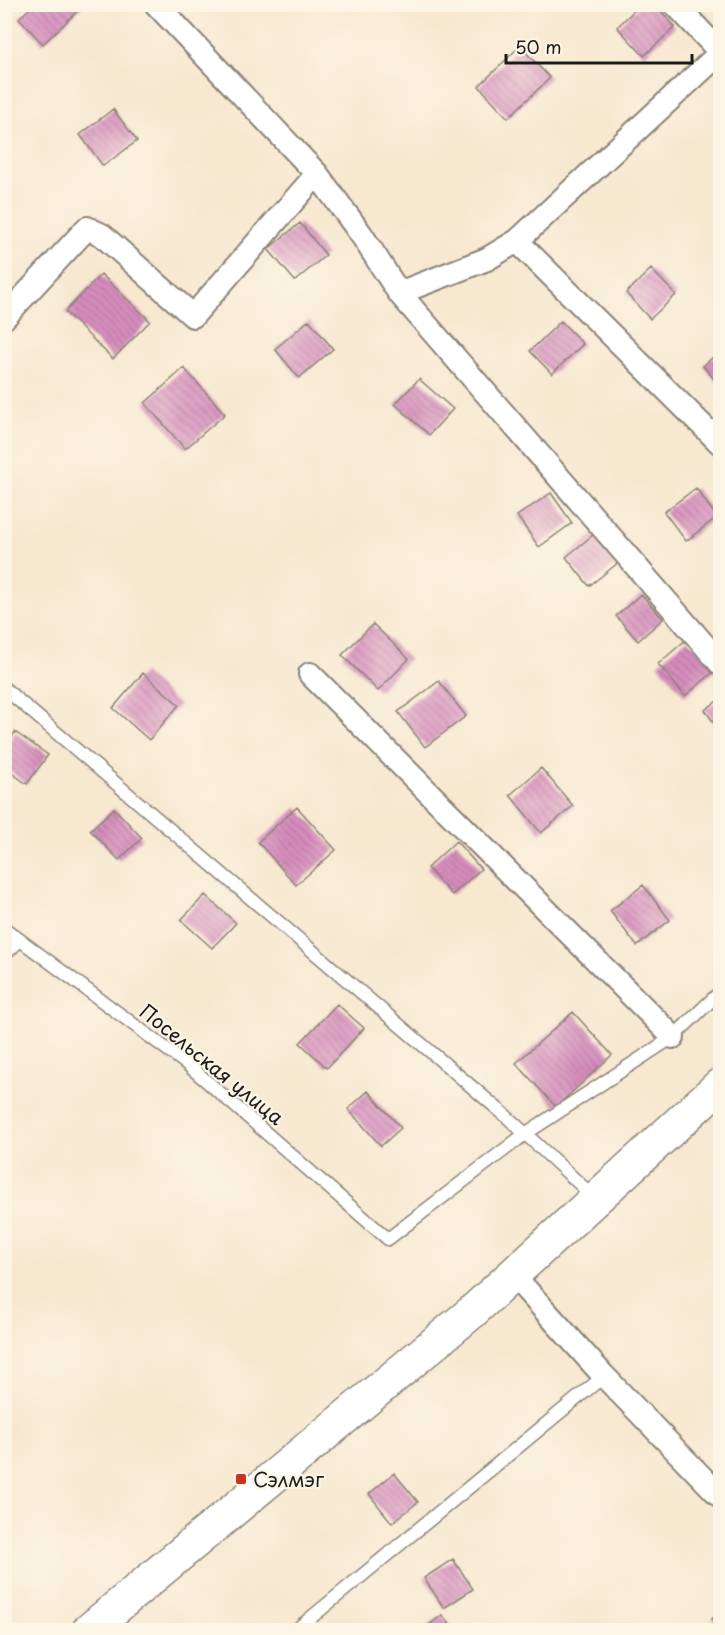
<svg xmlns="http://www.w3.org/2000/svg" width="725" height="1635" viewBox="0 0 725 1635" font-family="'Playpen Sans',sans-serif">
  <defs>
    <pattern id="building-back-hatch" width="6" height="6" patternUnits="userSpaceOnUse" patternTransform="scale(1.5)"><rect width="6" height="6" fill="#d78dbe"/><path d="M-1 5l2 2M0 0l6 6M5-1l2 2" fill="none" stroke="#ae729a"/></pattern>
  </defs>
  <rect width="100%" height="100%" fill="#fcf5e5"/>
  <filter id="ink" filterUnits="userSpaceOnUse"><feTurbulence type="fractalNoise" baseFrequency=".0167" numOctaves="2"/><feDisplacementMap in="SourceGraphic" scale="12" xChannelSelector="R" yChannelSelector="G"/><feConvolveMatrix kernelMatrix="1 2 1 2 8 2 1 2 1" color-interpolation-filters="sRGB"/></filter>
  <filter id="wash" filterUnits="userSpaceOnUse"><feTurbulence type="fractalNoise" baseFrequency=".008" numOctaves="4" result="noise"/><feDisplacementMap in="SourceGraphic" scale="24" xChannelSelector="R" yChannelSelector="G"/><feGaussianBlur stdDeviation="1.35" result="paint"/><feColorMatrix in="noise" values="0 0 0 0 0 0 0 0 0 0 0 0 0 0 0 0 0 1.4 0 .05"/><feComposite in="paint" operator="in"/></filter>
  <g filter="url(#wash)">
    <rect width="100%" height="100%" fill="#f7e8d0"/>
    <g id="blocks">
      <!-- building -->
      <path fill="url(#building-back-hatch)" d="M35 4H85L43 44 19 18Z
        M641 4H655L675 27 644 56 617 27Z
        M520 46 550 78 508 118 479 86Z
        M113 109 137 141 103 166 80 135Z
        M300 223 326 255 295 281 268 249Z
        M651 269 676 295 650 319 626 293Z
        M101 274 150 321 113 359 65 312Z
        M309 320 333 349 299 378 275 349Z
        M561 321 583 344 552 374 530 351Z
        M720 351V386L703 366Z
        M184 368 225 414 185 449 145 403Z
        M419 379 453 409 429 435 395 404Z
        M696 488 717 517 686 541 664 512Z
        M551 493 572 523 539 547 517 516Z
        M594 534 618 563 589 586 566 557Z
        M641 594 663 619 638 641 616 616Z
        M373 624 409 659 378 691 342 655Z
        M688 638 716 670 685 696 658 664Z
        M143 673 179 705 149 740 113 708Z
        M439 681 466 716 425 747 398 712Z
        M720 699V732L705 710Z
        M15 732 48 755 27 784 5 768V747Z
        M541 768 573 806 541 833 510 795Z
        M297 807 336 850 296 885 258 842Z
        M114 808 142 838 119 860 90 830Z
        M456 841 481 869 452 895 427 868Z
        M643 885 670 920 637 946 610 911Z
        M205 895 236 923 212 948 181 920Z
        M337 1004 364 1028 327 1068 300 1043Z
        M573 1012 612 1055 556 1107 516 1063Z
        M368 1091 401 1128 381 1146 348 1109Z
        M394 1473 418 1502 392 1523 369 1494Z
        M453 1559 473 1589 444 1608 424 1578Z
        M720 1612V1630L712 1619Z
        M442 1615 455 1630H423Z"/>
    </g>
  </g>
  <g filter="url(#ink)">
    <use href="#blocks" fill-opacity="0" stroke="#8a8276" stroke-width="1.5"/>
    <g fill="none" stroke-linecap="round" stroke-linejoin="round">
      <defs>
        <path id="service" d="M4 688 506 1116 596 1199
          M4 928 188 1065 388 1239 525 1134 673 1037 720 992
          M4 955 20 940
          M296 1630 604 1376"/>
        <path id="minor" d="M156 4 317 174 361 234 399 293 487 259 517 241 720 53
          M675 4 720 52
          M517 241 720 443
          M399 293 720 663
          M4 318 87 228 102 235 193 316 317 174
          M310 674 673 1037
          M513 1275 604 1376 720 1496"/>
        <path id="secondary" d="M89 1630 472 1312 720 1085"/>
      </defs>
      <!-- service casing -->
      <use href="#service" stroke="#8a8276" stroke-width="15"/>
      <!-- minor casing -->
      <use href="#minor" stroke="#8a8276" stroke-width="26"/>
      <!-- secondary casing -->
      <use href="#secondary" stroke="#8a8276" stroke-width="36"/>
      <!-- service -->
      <use href="#service" stroke="#fff" stroke-width="12"/>
      <!-- minor -->
      <use href="#minor" stroke="#fff" stroke-width="22"/>
      <!-- secondary -->
      <use href="#secondary" stroke="#fff" stroke-width="33"/>
    </g>
  </g>
  <!-- markers -->
  <rect fill="#c8321e" stroke="#fcf5e5" stroke-width="2" x="235" y="1473" width="12" height="12" rx="3"/>
  <g text-anchor="middle" dominant-baseline="central" stroke-width="4.5" stroke-linejoin="round" paint-order="stroke">
    <!-- street labels -->
    <g font-size="20" fill="#1c1c1c" stroke="#fcf5e5">
      <text transform="translate(212 1064) rotate(39)">Посельская улица</text>
    </g>
    <!-- poi labels -->
    <g font-size="20" fill="#1c1c1c" stroke="#fcf5e5" text-anchor="start">
      <text x="253" y="1479">Сэлмэг</text>
    </g>
  </g>
  <!-- margin -->
  <rect width="725" height="1635" fill="none" stroke="#fcf5e5" stroke-width="24"/>
  <!-- scale -->
  <path d="M506 54v9h186v-9" fill="none" stroke="#1c1c1c" stroke-width="3"/>
  <text x="515" y="54" font-size="18" fill="#1c1c1c" stroke="#fcf5e5" stroke-width="4.5" paint-order="stroke">50 m</text>
</svg>
